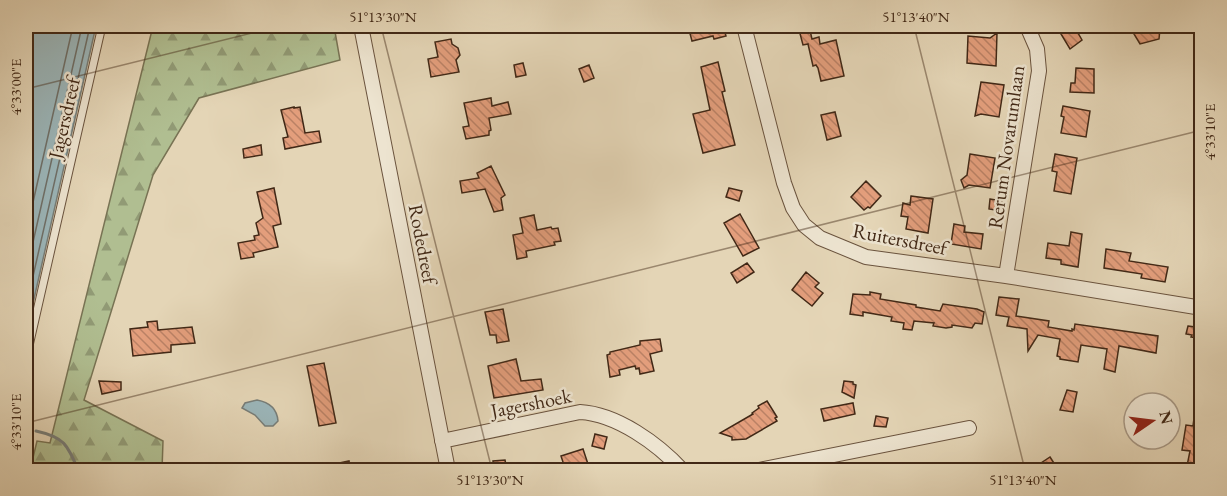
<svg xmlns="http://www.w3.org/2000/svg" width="1227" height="496" viewBox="0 0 1227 496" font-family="'EB Garamond',serif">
  <defs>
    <pattern id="forest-firs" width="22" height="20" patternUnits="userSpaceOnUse" patternTransform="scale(1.5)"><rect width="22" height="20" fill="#b0be91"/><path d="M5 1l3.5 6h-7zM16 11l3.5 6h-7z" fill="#919a75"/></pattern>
    <pattern id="building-back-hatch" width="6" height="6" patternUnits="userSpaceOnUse" patternTransform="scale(1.5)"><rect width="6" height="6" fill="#e39e7c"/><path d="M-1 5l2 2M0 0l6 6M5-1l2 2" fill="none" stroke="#ba8165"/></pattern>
  </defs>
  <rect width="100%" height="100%" fill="#e4d5b6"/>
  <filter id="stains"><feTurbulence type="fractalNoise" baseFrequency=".00333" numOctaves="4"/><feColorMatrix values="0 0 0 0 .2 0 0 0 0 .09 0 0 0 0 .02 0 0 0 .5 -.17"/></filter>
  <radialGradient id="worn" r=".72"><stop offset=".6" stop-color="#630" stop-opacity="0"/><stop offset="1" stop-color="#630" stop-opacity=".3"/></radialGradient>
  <!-- forest -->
  <path fill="url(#forest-firs)" stroke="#787354" stroke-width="1.5" d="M153 26H334L340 60 199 98 153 175 84 400 163 441 162 470H30L37 441 50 443Z"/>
  <!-- water -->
  <path fill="#9bb6ba" stroke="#777d78" stroke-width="1.5" d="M26 26H96L26 334Z
    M257 400C268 402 277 408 278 421L273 426H265L255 415 242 408 245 403Z"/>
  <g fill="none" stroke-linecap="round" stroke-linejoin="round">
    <!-- shore -->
    <path stroke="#6e6f68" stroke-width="1.5" d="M26 233 73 26
      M26 273 82 26
      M26 307 90 26"/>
    <!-- stream -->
    <path stroke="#777d78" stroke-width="3" d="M36 431C64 437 68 445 78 470"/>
  </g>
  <!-- building -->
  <path fill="url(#building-back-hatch)" stroke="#412816" stroke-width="1.5" d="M688 26H709V28L723 26 726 36 714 39 713 36 692 41Z
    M798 26H809L812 39 819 37 820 44 836 40 844 76 821 81 818 68 816 65 813 66 808 44 803 45Z
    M1063 26H1074L1082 40 1070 49 1061 34 1066 31Z
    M1144 28 1160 29 1159 39 1140 44 1134 34Z
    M997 33 996 66 967 63 968 36 990 38Z
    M451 39 452 44 458 48 460 55 456 60 459 72 431 77 428 59 438 57 435 42Z
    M718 62 725 91 722 92 735 145 703 153 693 114 710 110 701 67Z
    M523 63 526 75 516 77 514 65Z
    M589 65 594 78 584 82 579 69Z
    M1076 68 1094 69V93L1070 92 1071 83H1075Z
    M981 82 1004 85 999 117 981 114 975 116Z
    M491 98 492 106 508 102 511 114 489 118 491 130 489 131V135L466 139 463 127 469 126 464 103Z
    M1063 106 1090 111 1086 137 1061 133 1064 117 1061 116Z
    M294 107V108L300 107 305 133 319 131 321 142 285 149 283 138 288 137 281 110Z
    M835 112 841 136 827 140 821 115Z
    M261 145 262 155 244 158 243 149Z
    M970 154 995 158 990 188 969 185 964 188 961 180 967 175Z
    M1055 154 1077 158 1071 194 1054 191 1057 172 1052 171Z
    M491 166 505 195 501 198 503 210 494 212 485 189 462 193 460 181 479 178 477 173Z
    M866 181 881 196 870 208 868 207 864 210 851 197Z
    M274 188 281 224 273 226 278 247 253 253 254 257 241 259 238 243 255 240 254 236 259 235 256 223 263 218 257 192Z
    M729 188 742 191 739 201 726 197Z
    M911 196 933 199 928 233 906 229 908 217 901 216 903 203 910 205Z
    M990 199 1002 201 1000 211 989 209Z
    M740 214 759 248 743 256 724 223Z
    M534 215 537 230 551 227 552 229 558 228 561 241 554 242 555 245 526 251 527 257 517 259 513 235 523 233 520 218Z
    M954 224 965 226 964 232 983 234 981 249 951 244Z
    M1071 232 1082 234 1078 267 1061 264V260L1046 258 1048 243 1069 246Z
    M1106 249 1131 253 1129 261 1168 267 1165 282 1141 278 1142 274 1104 268Z
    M747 263 754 272 737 283 731 273Z
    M806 272 819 283 815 287 823 293 812 306 792 290Z
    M870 292 881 294 880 299 916 305V307L940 311 943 304 977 309 984 312 982 324 975 323 972 328 952 325V327L946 328 933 326 934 323 914 321 912 330 903 329 904 323 891 321 892 317 863 312V316L850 314 853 294 870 295Z
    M999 297 1019 299 1016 316 1049 321 1048 327 1072 331V329L1074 330 1075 324 1158 336 1156 353 1119 346 1115 372 1104 369 1107 349 1081 345 1078 362 1060 359V357L1057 356 1060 339 1038 335 1028 351 1027 329 1007 326 1009 317 996 315Z
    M503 309 509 341 497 343 496 335H490L485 312Z
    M157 321 158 330 192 327 195 343 171 345V352L133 356 130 329 148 327 147 322Z
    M1188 326 1202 328V339L1191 337 1192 335 1186 334Z
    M660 339 662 351 650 354 654 371 640 374 639 368 636 369 635 366 619 370 620 375 610 377 607 355 610 354V352L640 345V341Z
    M516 359 521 381 541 379 543 390 494 398 488 366Z
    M324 363 336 423 319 426 307 366Z
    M99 381 121 382V390L102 394Z
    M844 381 853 382V384L856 385 854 398 842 392Z
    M1067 390 1077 392 1073 412 1060 410Z
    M767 401 777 417 775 418 777 421 746 439 732 440V437L720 433 753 414 752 413 759 408 758 406Z
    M853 403 855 414 824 421 821 409Z
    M1196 403 1202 404V471H1186L1190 451 1182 450 1186 425 1193 426Z
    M876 416 888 418 886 427 874 426Z
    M595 434 607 437 604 449 592 446Z
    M583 449 588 464 571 471H543L563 462 561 456Z
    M1050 457 1059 471H1029Z
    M505 460 507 471H494L493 461Z
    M349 461 351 471H325V466Z"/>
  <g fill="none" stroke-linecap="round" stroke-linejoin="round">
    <defs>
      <path id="lane" d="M26 359 102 26"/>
      <path id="street" d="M361 26 448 470
        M744 26 784 183 793 208 804 225 820 238 866 257 1006 276 1202 308
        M1006 276 1039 71 1037 49 1027 26
        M442 441 580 412C617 414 658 444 682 470
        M759 470 969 428"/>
    </defs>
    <!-- lane casing -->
    <use href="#lane" stroke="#6a533e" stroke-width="9"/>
    <!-- street casing -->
    <use href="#street" stroke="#6a533e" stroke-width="16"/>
    <!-- lane -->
    <use href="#lane" stroke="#ede4d0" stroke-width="7"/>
    <!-- street -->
    <use href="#street" stroke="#ede4d0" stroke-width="14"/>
  </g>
  <!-- ticks -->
  <path fill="none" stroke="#412816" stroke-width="1.5" stroke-opacity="0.45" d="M381 26 492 470M914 26 1025 470M26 89 280 26M26 423 1202 130M1179 470 1202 465"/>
  <g text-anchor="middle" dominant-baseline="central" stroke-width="5" stroke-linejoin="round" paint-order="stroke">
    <!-- street labels -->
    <g font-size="20" fill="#412816" stroke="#ede4d0">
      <text transform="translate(64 118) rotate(-77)">Jagersdreef</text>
      <text transform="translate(1006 147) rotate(-82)">Rerum Novarumlaan</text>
      <text transform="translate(900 239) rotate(11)">Ruitersdreef</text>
      <text transform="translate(423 244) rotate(79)">Rodedreef</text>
      <text transform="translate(531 403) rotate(-11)">Jagershoek</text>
    </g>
  </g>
  <!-- margin -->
  <rect width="1227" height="496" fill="none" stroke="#e4d5b6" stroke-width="66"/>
  <!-- north arrow -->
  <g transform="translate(1152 421) rotate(76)"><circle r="28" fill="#ede4d0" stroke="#a89986" stroke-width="1.5"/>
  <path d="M0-4.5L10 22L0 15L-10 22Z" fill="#8f2418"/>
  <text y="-9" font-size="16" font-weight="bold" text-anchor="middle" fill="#412816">N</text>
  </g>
  <rect x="33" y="33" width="1161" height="430" fill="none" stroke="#412816" stroke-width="2"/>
  <g font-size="15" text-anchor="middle" fill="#412816">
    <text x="383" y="22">51°13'30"N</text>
    <text x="916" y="22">51°13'40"N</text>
    <text transform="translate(16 87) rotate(-90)" y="5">4°33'00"E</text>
    <text transform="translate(1210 132) rotate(-90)" y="5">4°33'10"E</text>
    <text transform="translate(16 422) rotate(-90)" y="5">4°33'10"E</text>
    <text x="490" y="485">51°13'30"N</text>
    <text x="1023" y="485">51°13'40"N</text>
  </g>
  <rect width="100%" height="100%" filter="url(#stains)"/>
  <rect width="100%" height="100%" fill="url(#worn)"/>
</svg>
